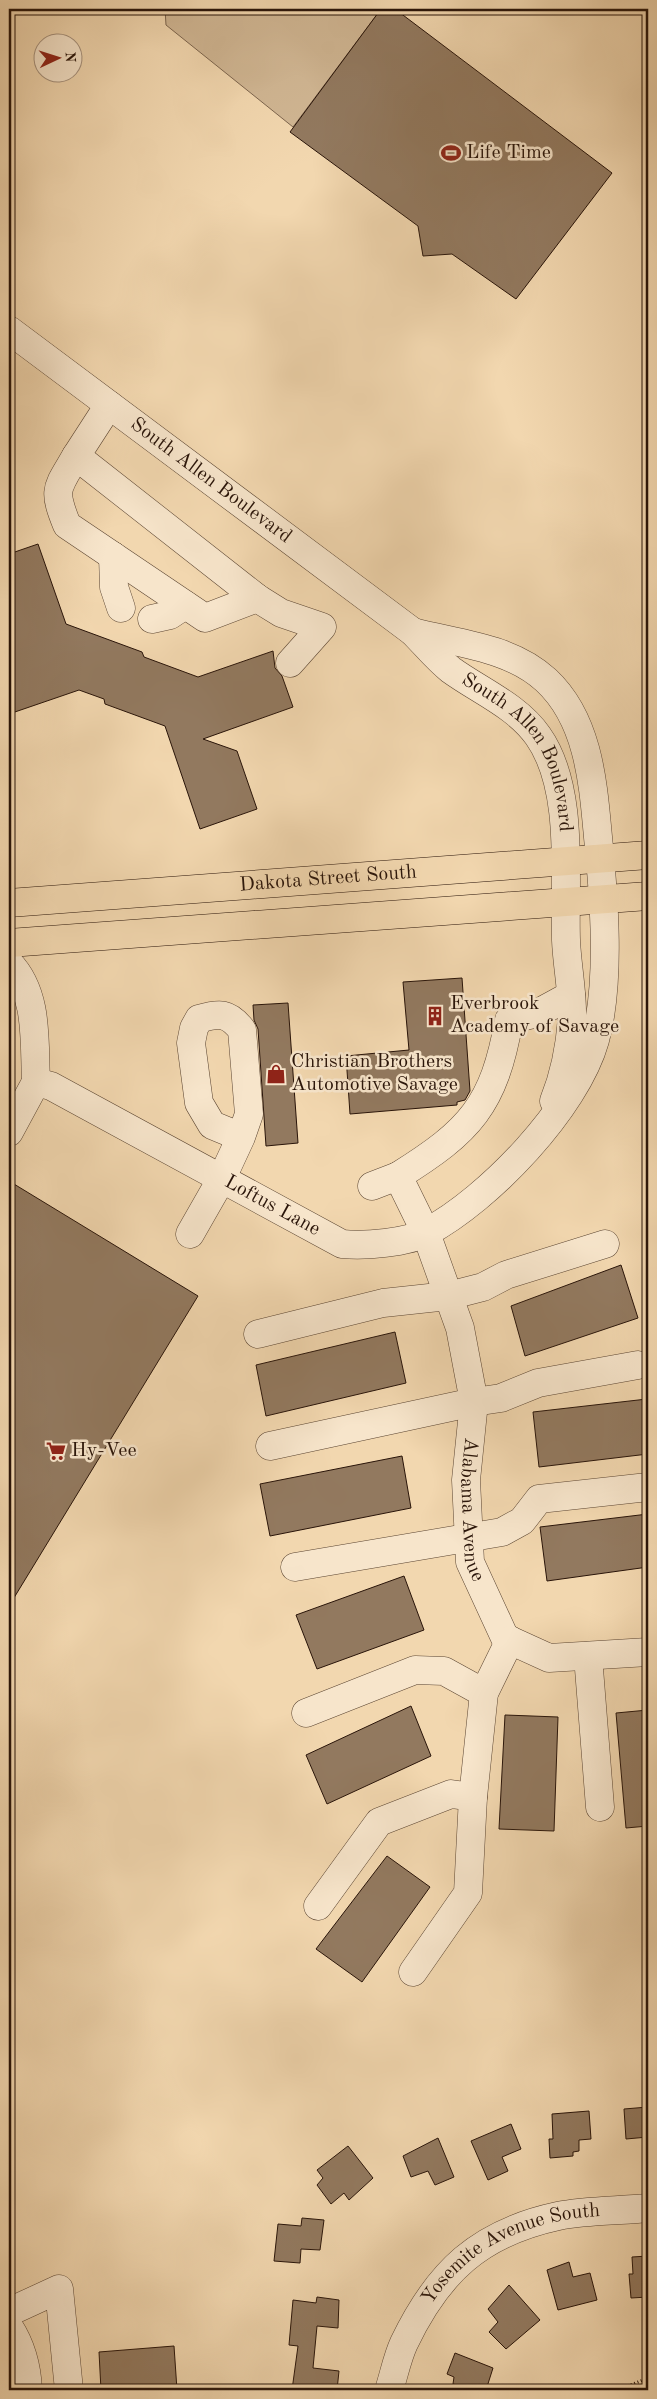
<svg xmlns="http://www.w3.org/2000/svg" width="657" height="2399" viewBox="0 0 657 2399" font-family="'Old Standard TT',serif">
  <rect width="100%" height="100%" fill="#f2d7af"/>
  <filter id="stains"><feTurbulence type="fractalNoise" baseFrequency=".004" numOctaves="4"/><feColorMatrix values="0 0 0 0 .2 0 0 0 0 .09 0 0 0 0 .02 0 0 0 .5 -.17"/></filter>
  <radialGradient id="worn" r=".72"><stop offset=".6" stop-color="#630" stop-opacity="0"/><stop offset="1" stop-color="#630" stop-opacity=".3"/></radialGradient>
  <!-- grass -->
  <path fill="#d0b693" stroke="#7c654e" d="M165 9H381L293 127 166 25Z"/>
  <!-- building -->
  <path fill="#92795f" stroke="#291409" d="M381 9H395L612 173 516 299 452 254 423 256 418 226 290 132Z
    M38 544 66 624 142 652 144 657 198 677 273 651 275 668 282 676 293 707 203 739 237 751 257 809 200 829 165 726 105 704 104 699 79 690 9 714V554Z
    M462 978 470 1091 465 1100 457 1102V1105L350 1114 346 1056 409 1050 403 982Z
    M288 1003 298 1143 266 1146 258 1029 254 1020 253 1005Z
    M9 1181 198 1296 9 1606Z
    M621 1265 638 1318 525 1356 511 1306Z
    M395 1332 406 1383 266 1416 256 1365Z
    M647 1399 648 1454 539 1467 533 1412Z
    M402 1456 411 1508 270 1536 260 1484Z
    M648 1514V1567L547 1581 540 1527Z
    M404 1576 424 1630 317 1669 296 1615Z
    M411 1706 431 1756 327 1804 306 1755Z
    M648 1710V1826L626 1828 616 1713Z
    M505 1715 558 1717 554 1831 499 1829Z
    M387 1856 430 1887 362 1982 316 1949Z
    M648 2107V2137L626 2139 624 2109Z
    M589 2111 591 2139 579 2140V2151L573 2152V2156L550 2158 549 2139H553L552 2114Z
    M511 2124 521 2149 502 2157 508 2171 488 2180 471 2141Z
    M438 2138 454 2177 435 2185 428 2171 411 2177 403 2156Z
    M348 2146 373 2178 349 2200 344 2193 331 2204 317 2185 323 2178 317 2170Z
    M302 2218 324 2220 320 2250 301 2249 300 2263 274 2261 278 2224 301 2226Z
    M648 2256V2297L631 2298 629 2274H633L632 2257Z
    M569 2262 573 2277 590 2273 597 2300 558 2310 547 2270Z
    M509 2285 540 2320 506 2349 489 2332 498 2322 488 2309Z
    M317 2297 339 2300 338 2328 317 2326 313 2368 339 2371 337 2390H292L298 2346 289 2345 293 2300 316 2303Z
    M174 2346 177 2390H101L99 2352Z
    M455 2353 493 2368 486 2390H460L461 2386 453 2384 454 2377 447 2374Z"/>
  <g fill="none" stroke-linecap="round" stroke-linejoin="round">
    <defs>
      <g id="minor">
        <path id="s1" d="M9 330 413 632C425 644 437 659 451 670 480 691 517 706 538 736 575 788 564 878 566 940 567 966 573 993 572 1019 570 1046 564 1076 554 1101"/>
        <path d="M109 405 76 456 257 598 281 613 322 627 290 663"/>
        <path d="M76 456C57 489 52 488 67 525L205 618 257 598"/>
        <path d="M113 556 114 587 121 608"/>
        <path d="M152 619 170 615 185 605"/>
        <path d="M9 963C39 994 34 1041 36 1082"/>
        <path id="s2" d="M9 1132 36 1082 51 1086 342 1244C365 1246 407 1243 427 1232 489 1199 576 1108 595 1040 611 981 604 897 598 837 593 783 589 720 546 680 510 647 459 644 413 632"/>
        <path d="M398 1176C470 1131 494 1106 509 1020L538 1013 571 995"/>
        <path id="s3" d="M372 1186 398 1176 426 1233 460 1328 474 1402 466 1480 470 1562 505 1638 549 1658 648 1652"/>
        <path d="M190 1234 222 1178 241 1137 249 1114 242 1030C228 1012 219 1013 199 1019L194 1028 191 1043 199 1103 212 1125 241 1137"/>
        <path d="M258 1334 383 1303 448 1296 483 1287 506 1275 605 1244"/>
        <path d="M270 1446 474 1402 501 1398 538 1383 638 1365"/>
        <path d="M295 1567 502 1532 522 1521 539 1499 648 1487"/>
        <path d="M588 1656 600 1807"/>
        <path d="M306 1713 415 1670 444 1671 484 1693"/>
        <path d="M318 1906 379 1822 451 1794 473 1797"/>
        <path d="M413 1972 468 1893 473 1797 484 1693 510 1640"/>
        <path d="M9 2312 59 2289 69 2390"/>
        <path d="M9 2327C22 2347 27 2367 28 2390"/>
        <path id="s4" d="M389 2390C394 2375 397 2358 404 2343 438 2272 479 2233 558 2216 587 2210 619 2211 648 2208"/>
      </g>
      <g id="major">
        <path id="s5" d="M9 903 648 855"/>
        <path d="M9 943 648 896"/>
      </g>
    </defs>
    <!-- minor casing -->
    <use href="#minor" stroke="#5b4532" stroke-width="29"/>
    <!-- major casing -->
    <use href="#major" stroke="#291409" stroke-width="29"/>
    <!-- path -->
    <path stroke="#291409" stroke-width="3" stroke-dasharray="1 2.5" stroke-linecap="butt" d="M618 2390 648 2378"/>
    <!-- minor -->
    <use href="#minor" stroke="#f7e5cb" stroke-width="28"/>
    <!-- major -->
    <use href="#major" stroke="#f2d7af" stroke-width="28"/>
  </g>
  <!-- icons -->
  <defs>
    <symbol id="stadium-bare" viewBox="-9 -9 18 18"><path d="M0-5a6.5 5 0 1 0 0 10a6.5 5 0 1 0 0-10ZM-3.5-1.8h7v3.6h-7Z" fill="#8f2418" stroke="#f7e5cb" stroke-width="2.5" paint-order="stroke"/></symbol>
    <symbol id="building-bare" viewBox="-9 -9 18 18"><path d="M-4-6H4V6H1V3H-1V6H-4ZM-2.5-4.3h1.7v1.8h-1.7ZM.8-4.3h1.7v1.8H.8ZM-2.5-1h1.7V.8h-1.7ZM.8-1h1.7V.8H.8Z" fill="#8f2418" stroke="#f7e5cb" stroke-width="2.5" paint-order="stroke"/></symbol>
    <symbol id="shop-bare" viewBox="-9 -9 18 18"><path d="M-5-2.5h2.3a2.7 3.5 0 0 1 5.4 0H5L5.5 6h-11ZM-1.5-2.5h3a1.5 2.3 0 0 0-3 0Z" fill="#8f2418" stroke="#f7e5cb" stroke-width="2.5" paint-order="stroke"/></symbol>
    <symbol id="supermarket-bare" viewBox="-9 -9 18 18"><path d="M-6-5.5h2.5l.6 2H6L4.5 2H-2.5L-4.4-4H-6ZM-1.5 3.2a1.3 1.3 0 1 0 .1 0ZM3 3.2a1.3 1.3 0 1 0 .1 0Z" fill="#8f2418" stroke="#f7e5cb" stroke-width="2.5" paint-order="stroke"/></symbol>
  </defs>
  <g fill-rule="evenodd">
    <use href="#stadium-bare" x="437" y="139" width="28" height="28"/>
    <use href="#building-bare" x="421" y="1002" width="28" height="28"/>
    <use href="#shop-bare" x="262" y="1060" width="28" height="28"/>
    <use href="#supermarket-bare" x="42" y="1437" width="28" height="28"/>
  </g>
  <g text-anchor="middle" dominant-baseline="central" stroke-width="5" stroke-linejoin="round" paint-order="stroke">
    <!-- poi labels -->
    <g font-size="20" fill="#291409" stroke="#f7e5cb" text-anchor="start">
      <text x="466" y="153">Life Time</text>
      <text x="450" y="1004">Everbrook<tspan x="450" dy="23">Academy of Savage</tspan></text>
      <text x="291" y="1062">Christian Brothers<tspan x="291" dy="23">Automotive Savage</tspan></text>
      <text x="71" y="1451">Hy-Vee</text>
    </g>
    <!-- street labels -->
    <g font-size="20" fill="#291409" stroke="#f7e5cb">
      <text stroke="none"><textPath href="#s1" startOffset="252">South Allen Boulevard</textPath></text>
      <text stroke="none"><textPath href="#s1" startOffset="671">South Allen Boulevard</textPath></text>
      <text stroke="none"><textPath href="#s5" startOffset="320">Dakota Street South</textPath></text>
      <text stroke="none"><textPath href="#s2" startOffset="324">Loftus Lane</textPath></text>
      <text stroke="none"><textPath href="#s3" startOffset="376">Alabama Avenue</textPath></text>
      <text stroke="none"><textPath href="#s4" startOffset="198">Yosemite Avenue South</textPath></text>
    </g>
  </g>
  <!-- margin -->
  <rect width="657" height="2399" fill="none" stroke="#f2d7af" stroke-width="30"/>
  <rect x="10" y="10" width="637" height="2379" fill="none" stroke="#291409" stroke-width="2.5"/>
  <rect x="15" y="15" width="627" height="2369" fill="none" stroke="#291409"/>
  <!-- north arrow -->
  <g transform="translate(58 58) rotate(86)"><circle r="24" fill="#f7e5cb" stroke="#a5917d"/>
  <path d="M0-4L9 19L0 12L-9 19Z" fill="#8f2418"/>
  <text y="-8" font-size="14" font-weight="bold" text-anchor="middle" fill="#291409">N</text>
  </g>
  <rect width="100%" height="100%" filter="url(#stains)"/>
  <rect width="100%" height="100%" fill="url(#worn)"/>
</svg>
